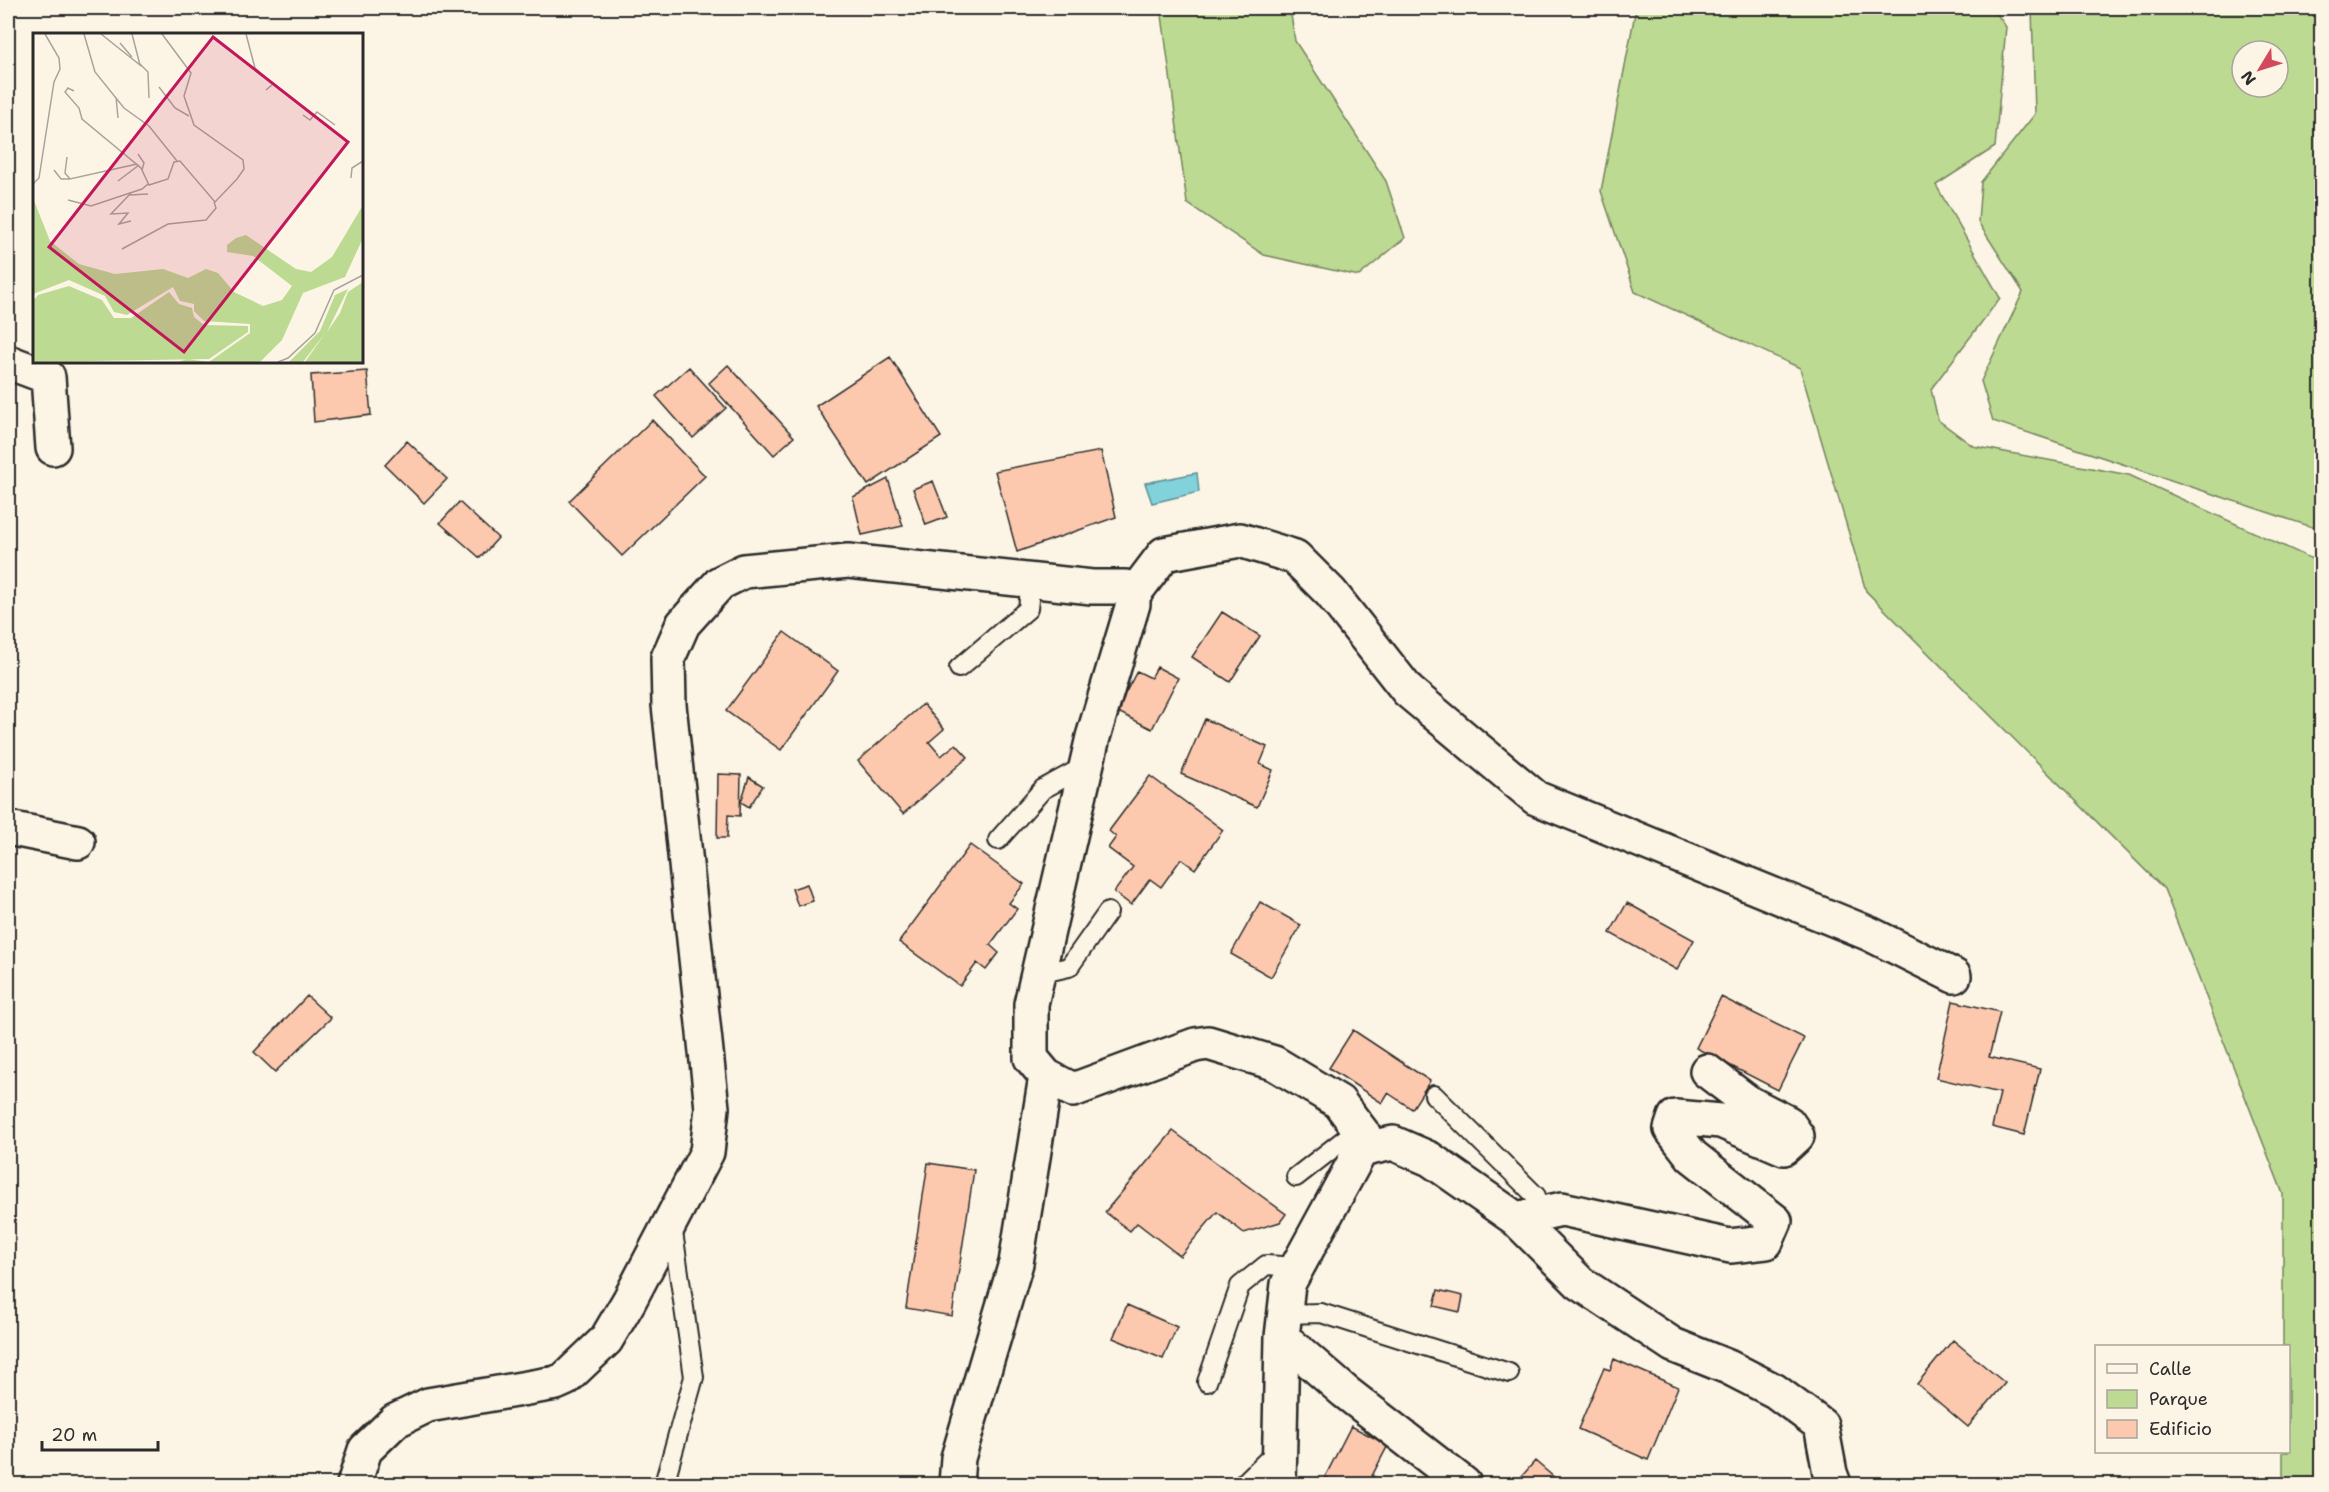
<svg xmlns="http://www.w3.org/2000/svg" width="2329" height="1492" viewBox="0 0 2329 1492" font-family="'Shantell Sans',sans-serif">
  <rect width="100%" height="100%" fill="#fcf5e5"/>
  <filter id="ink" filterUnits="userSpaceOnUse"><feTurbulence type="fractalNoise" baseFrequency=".0167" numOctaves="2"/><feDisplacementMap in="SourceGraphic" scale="12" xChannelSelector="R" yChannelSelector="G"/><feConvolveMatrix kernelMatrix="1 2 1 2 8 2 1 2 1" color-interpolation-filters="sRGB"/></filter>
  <g filter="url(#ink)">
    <!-- green -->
    <path fill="#bcda92" stroke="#74825e" stroke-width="1.5" fill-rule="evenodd" d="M1161 8H1290L1295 41 1386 181 1405 238 1359 276 1264 255 1187 203Z
      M1636 8H1993L2006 27 1995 147 1936 185 2000 298 1931 389 1938 420 1973 446 2129 475 2321 563V1484H2283V1452H2288V1346H2283V1194L2164 889 1866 591 1800 368 1635 292 1601 191Z
      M2032 8H2321V530L1993 421 1981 381 2023 292 1978 222 1981 182 2035 114ZM2242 51H2278V87H2242Z"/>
    <!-- water -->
    <path fill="#81d2da" stroke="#5f8f94" stroke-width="1.5" d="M1197 473 1199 492 1152 503 1145 483Z"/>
    <!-- building -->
    <path fill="#fdc9ae" stroke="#2b2b2b" stroke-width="1.5" d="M890 357 941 437 868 485 816 406Z
      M728 365 794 437 774 455 709 383Z
      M689 367 726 408 693 438 656 396Z
      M367 371 371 415 314 422 311 375Z
      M652 420 705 476 622 556 569 501Z
      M407 441 447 479 424 503 385 465Z
      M1101 451 1116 517 1017 552 995 471Z
      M888 479 903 526 862 535 853 497Z
      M933 481 947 517 926 525 913 489Z
      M459 502 498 538 480 558 440 523Z
      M1222 612 1260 636 1230 682 1192 657Z
      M784 632 838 671 781 750 726 711Z
      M1157 667 1178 678 1152 729 1116 711 1137 671 1151 678Z
      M923 704 944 729 929 742 941 756 956 744 968 757 903 814 858 761Z
      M1205 719 1267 747 1260 764 1273 770 1257 807 1181 774Z
      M718 774 741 775 740 816 728 815 727 838H717Z
      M1150 776 1223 830 1195 869 1181 859 1161 887 1150 879 1131 905 1114 892 1133 867 1108 848 1116 837 1109 831Z
      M749 777 763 786 749 807 741 802Z
      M970 845 1024 884 1009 903 1017 909 990 945 999 953 986 970 977 963 960 986 899 942Z
      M807 884 813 901 798 906 792 889Z
      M1260 902 1301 925 1271 977 1231 954Z
      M1627 903 1694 940 1677 970 1610 933Z
      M307 996 331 1018 275 1072 254 1052Z
      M1721 997 1804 1038 1778 1090 1696 1048Z
      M1953 1001 2000 1012 1989 1057 2040 1069 2024 1135 1992 1127 2000 1093 1936 1078Z
      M1353 1030 1430 1081 1412 1109 1388 1093 1382 1103 1329 1068Z
      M1173 1131 1286 1214 1280 1222 1244 1233 1217 1212 1180 1256 1137 1223 1130 1231 1105 1212Z
      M928 1163 974 1170 952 1316 906 1308Z
      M1438 1290 1463 1296 1460 1312 1434 1306Z
      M1127 1305 1177 1327 1163 1359 1113 1338Z
      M1953 1340 2005 1383 1968 1427 1917 1384Z
      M1614 1359 1678 1387 1648 1460 1578 1429 1604 1368 1610 1370Z
      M1351 1426 1388 1445 1372 1476 1390 1484H1341L1325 1477Z
      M1535 1461 1562 1484H1515Z"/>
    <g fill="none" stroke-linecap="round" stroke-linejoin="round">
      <defs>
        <path id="lane" d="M959 668 1028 609 1031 580
          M998 840 1043 789 1087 765
          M1038 974 1069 967 1108 912
          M1434 1095 1536 1196 1539 1214
          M1296 1177 1359 1128
          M1284 1314 1321 1313 1509 1373
          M1207 1382 1240 1286 1266 1265 1297 1267
          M664 1484 694 1377 672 1225
          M1243 1484 1280 1448"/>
        <path id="street" d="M8 362 48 377 53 448
          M1133 595 1164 554 1240 540 1295 557 1331 593 1408 691 1536 798 1870 934 1954 976
          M8 828 78 842
          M1361 1150 1393 1143 1430 1159 1516 1219 1580 1283 1673 1345 1728 1367 1775 1391 1821 1425 1830 1473 1834 1484
          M1516 1219 1562 1209 1730 1246 1766 1242 1775 1221 1692 1156 1671 1129 1675 1117 1721 1121 1784 1148 1797 1136 1788 1123 1749 1103 1707 1071
          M1282 1337 1344 1391 1464 1484
          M354 1484 365 1450 395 1421 428 1405 556 1383 565 1379 606 1340 629 1301 707 1152 712 1108 669 705 668 658 683 624 720 583 744 571 848 561 1092 587H1125L1133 595V604L1093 737 1038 974 1031 1004V1058L1046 1076 1073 1090 1195 1045 1208 1043 1274 1063 1339 1102 1364 1135 1361 1150 1288 1284 1282 1337 1279 1484
          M956 1484 958 1458 1016 1263 1046 1076"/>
      </defs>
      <!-- lane casing -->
      <use href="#lane" stroke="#2b2b2b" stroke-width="22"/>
      <!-- street casing -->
      <use href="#street" stroke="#2b2b2b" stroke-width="38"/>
      <!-- lane -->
      <use href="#lane" stroke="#fcf5e5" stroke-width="18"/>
      <!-- street -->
      <use href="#street" stroke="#fcf5e5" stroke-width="33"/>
    </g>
  </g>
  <!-- overview -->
  <g transform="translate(33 33)">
    <rect width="330" height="330" fill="#fcf5e5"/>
    <path d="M0 165 17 208 46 231 82 241 130 236 155 245 173 236 185 240 201 259 230 273 249 267 259 253 220 223 194 219V212L203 205 213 202 263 236 278 239 299 224 330 172V205L312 244 270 260 249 307 227 329H145L154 326 176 329 217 300V291L171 288 161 278V271L147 268 140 254 94 282 81 279 72 263 36 247 0 261ZM330 249V329H272L293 299 270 329H256L287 298 302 262 315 256 294 299 307 280 315 259ZM36 253 69 267 81 285H98L136 259 146 271 159 275 161 284 171 292 215 293V299L176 326 0 329V268L5 262Z" fill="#bcda92"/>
    <path fill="none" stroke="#a8a49b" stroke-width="1.5" d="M51 1 62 39 91 75 116 93 144 128M68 1 107 32 99 1M213 1 222 35 240 51 233 57M87 10 99 24M107 31 115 39 116 65M126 54 142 75 156 83M41 58 35 55 32 59 46 75 49 86 108 135 116 152 135 146 141 129 147 128 182 169 204 146 211 136 210 127 161 92 151 63 158 40 129 1M83 64 85 85M270 82 277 87 284 79 302 92M105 121 111 130 109 137M34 124 32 140 37 146 104 131M21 137 28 146H37M318 145 319 135 330 128M85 148 106 132M0 151 6 145 21 49 27 36 26 25 12 1M97 162 115 161M35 167 58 173 109 156 115 151M98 188 86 191 95 180 78 181 98 160M89 216 135 191 173 187 183 175 181 169M245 329 255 325 282 300 301 257 330 242"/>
    <path fill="#c2185b" fill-opacity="0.15" stroke="#c2185b" stroke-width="3" d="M180 4 315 109 151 319 16 214Z"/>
    <rect width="330" height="330" fill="none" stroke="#2b2b2b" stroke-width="3"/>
  </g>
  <!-- margin -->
  <rect width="2329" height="1492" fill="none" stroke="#fcf5e5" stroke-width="30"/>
  <rect x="15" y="15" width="2299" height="1462" fill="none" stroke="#2b2b2b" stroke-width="2" filter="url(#ink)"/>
  <!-- legend -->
  <rect x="2095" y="1345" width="195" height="108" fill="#fcf5e5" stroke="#a8a49b" stroke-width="1.5"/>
  <rect x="2107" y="1364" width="30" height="9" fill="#fcf5e5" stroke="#a8a49b" stroke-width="1.5"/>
  <text x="2149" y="1375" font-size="18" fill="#2b2b2b">Calle</text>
  <rect x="2107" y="1390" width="30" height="18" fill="#bcda92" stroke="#a8a49b" stroke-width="1.5"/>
  <text x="2149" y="1405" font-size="18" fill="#2b2b2b">Parque</text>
  <rect x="2107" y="1420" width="30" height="18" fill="#fdc9ae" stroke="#a8a49b" stroke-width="1.5"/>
  <text x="2149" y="1435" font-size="18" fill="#2b2b2b">Edificio</text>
  <!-- north arrow -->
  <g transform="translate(2260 69) rotate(232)"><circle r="28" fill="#fcf5e5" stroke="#a8a49b" stroke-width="1.5"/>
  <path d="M0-4.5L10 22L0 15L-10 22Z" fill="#d1495b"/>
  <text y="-9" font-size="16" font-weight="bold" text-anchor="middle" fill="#2b2b2b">N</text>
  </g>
  <!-- scale -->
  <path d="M42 1441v9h116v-9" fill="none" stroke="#2b2b2b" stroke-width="3"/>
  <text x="51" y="1441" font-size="18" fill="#2b2b2b" stroke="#fcf5e5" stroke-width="4.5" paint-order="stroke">20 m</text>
</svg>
